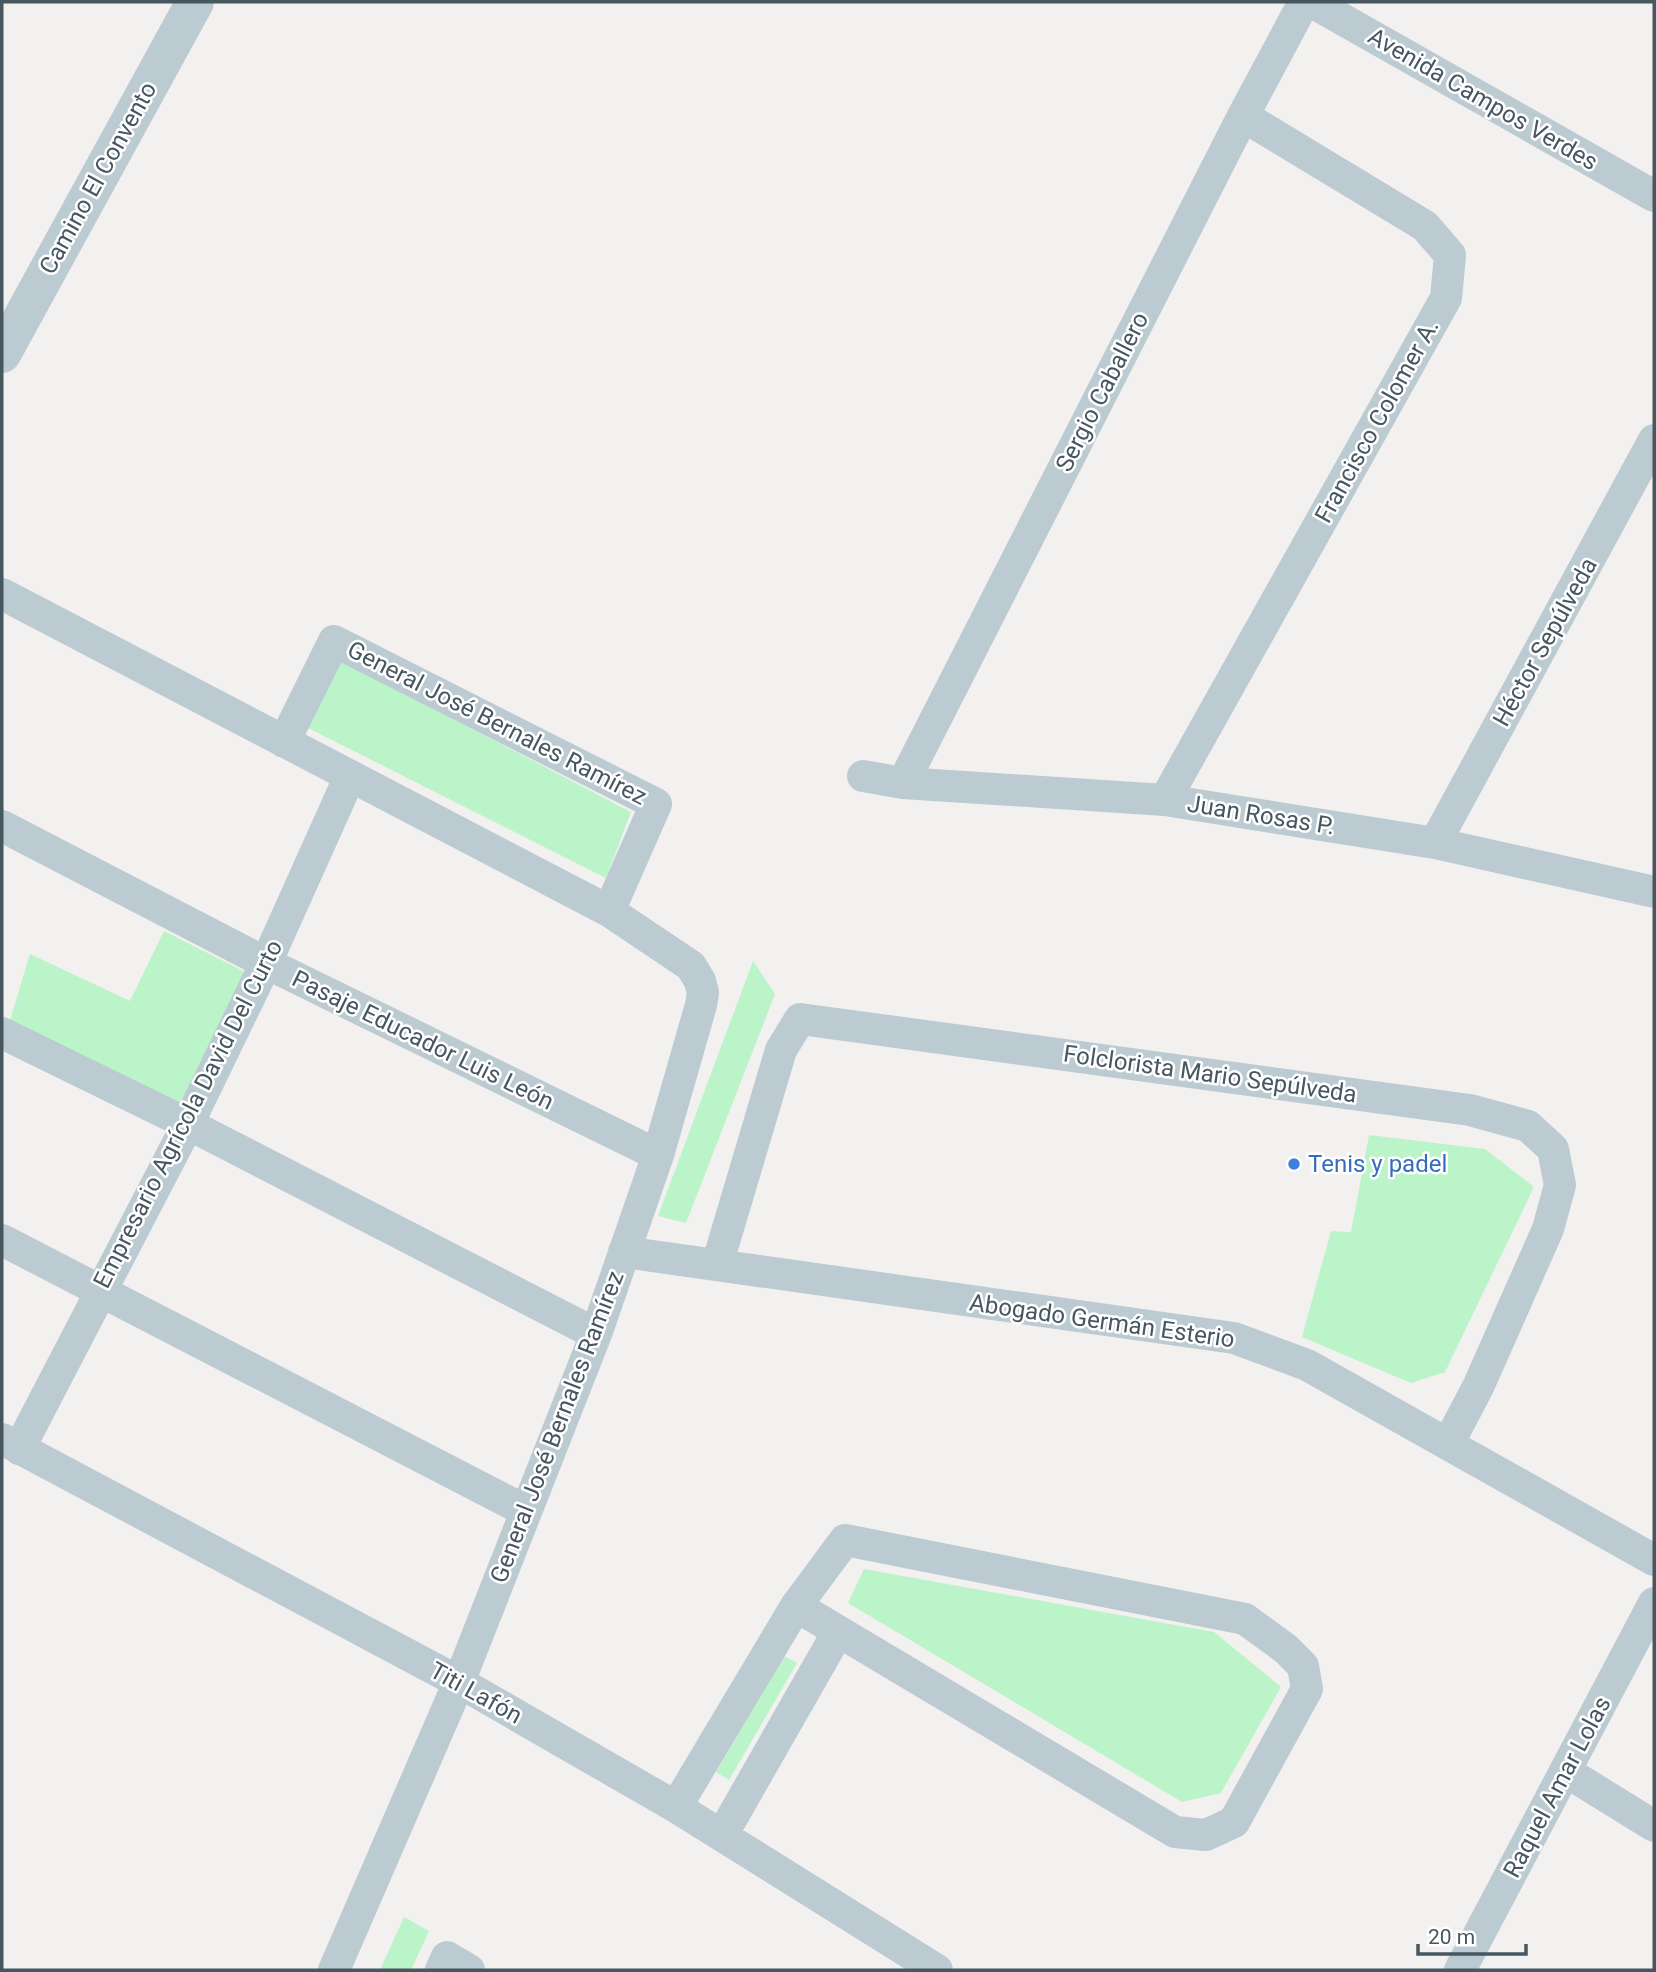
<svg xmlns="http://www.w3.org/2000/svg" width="1656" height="1972" viewBox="0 0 1656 1972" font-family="Roboto,sans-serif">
  <rect width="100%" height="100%" fill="#f3f0f0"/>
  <!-- green -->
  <path fill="#baf4c8" d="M340 660 631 812 606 878 306 727Z
    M164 931 247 973 181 1113 8 1027 30 954 130 1001Z
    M753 961 775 994 686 1223 658 1216Z
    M1369 1135 1485 1149 1534 1187 1445 1372 1411 1383 1302 1337 1331 1231 1351 1232Z
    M864 1569 1214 1632 1281 1687 1221 1793 1182 1802 848 1603Z
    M784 1656 797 1663 729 1780 716 1772Z
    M404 1917 429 1931 411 1970H380Z"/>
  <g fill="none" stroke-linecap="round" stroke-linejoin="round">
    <!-- minor -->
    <path stroke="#bccad1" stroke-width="32" d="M1312 2 1654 196
      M2 594 609 911 691 966 700 981 703 993 701 1005 658 1155 596 1334 459 1682 334 1970
      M284 742 334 641 656 804 609 911
      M863 776 903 783 1165 800 1435 843 1654 892
      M903 783 1243 116 1304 2
      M1165 800 1446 298 1450 255 1425 226 1243 116
      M2 826 266 963 658 1155
      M1435 843 1654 440
      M2 1033 188 1124 596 1334
      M2 1240 526 1511
      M624 1252 1234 1338 1307 1365 1654 1560
      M717 1265 781 1050 800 1019 1470 1110 1528 1126 1553 1149 1560 1185 1548 1229 1478 1387 1448 1444
      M2 1439 459 1682 676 1807 937 1970
      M19 1449 188 1124 266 963 350 776
      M1565 1771 1654 1826
      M676 1807 796 1606 845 1540 1245 1619 1286 1649 1303 1666 1307 1689 1234 1822 1206 1835 1175 1832 796 1606
      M722 1835 838 1632
      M441 1970 447 1957 469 1970
      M1460 1970 1654 1603"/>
    <!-- tertiary -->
    <path stroke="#bccad1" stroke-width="38" d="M2 354 195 2"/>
  </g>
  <!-- markers -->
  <circle fill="#3f7fe0" stroke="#fff" stroke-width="2.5" cx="1294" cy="1164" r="7"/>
  <g text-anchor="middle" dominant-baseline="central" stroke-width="5" stroke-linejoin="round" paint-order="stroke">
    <!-- street labels -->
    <g font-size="24" fill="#465760" stroke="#fff">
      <text transform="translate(1483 99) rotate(30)">Avenida Campos Verdes</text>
      <text transform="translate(98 178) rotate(-61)">Camino El Convento</text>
      <text transform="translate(1102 392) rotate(-63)">Sergio Caballero</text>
      <text transform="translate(1377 421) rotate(-61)">Francisco Colomer A.</text>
      <text transform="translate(1545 642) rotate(-61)">Héctor Sepúlveda</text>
      <text transform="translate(497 723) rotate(27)">General José Bernales Ramírez</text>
      <text transform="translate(1261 815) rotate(9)">Juan Rosas P.</text>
      <text transform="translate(423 1040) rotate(26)">Pasaje Educador Luis León</text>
      <text transform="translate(1210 1074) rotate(8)">Folclorista Mario Sepúlveda</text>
      <text transform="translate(188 1114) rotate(-63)">Empresario Agrícola David Del Curto</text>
      <text transform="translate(1102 1321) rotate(8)">Abogado Germán Esterio</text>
      <text transform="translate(557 1427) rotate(-69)">General José Bernales Ramírez</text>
      <text transform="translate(476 1693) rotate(29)">Titi Lafón</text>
      <text transform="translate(1557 1787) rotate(-62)">Raquel Amar Lolas</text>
    </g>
    <!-- shop labels -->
    <g font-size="24" fill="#366cbe" stroke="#fff" text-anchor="start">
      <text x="1308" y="1164">Tenis y padel</text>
    </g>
  </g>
  <!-- border -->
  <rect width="1656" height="1972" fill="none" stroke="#465760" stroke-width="7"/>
  <!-- scale -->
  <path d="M1418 1944v10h108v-10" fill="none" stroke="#465760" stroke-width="3.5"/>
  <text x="1428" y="1944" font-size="21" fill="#465760" stroke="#ffffff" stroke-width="5" paint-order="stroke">20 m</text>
</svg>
